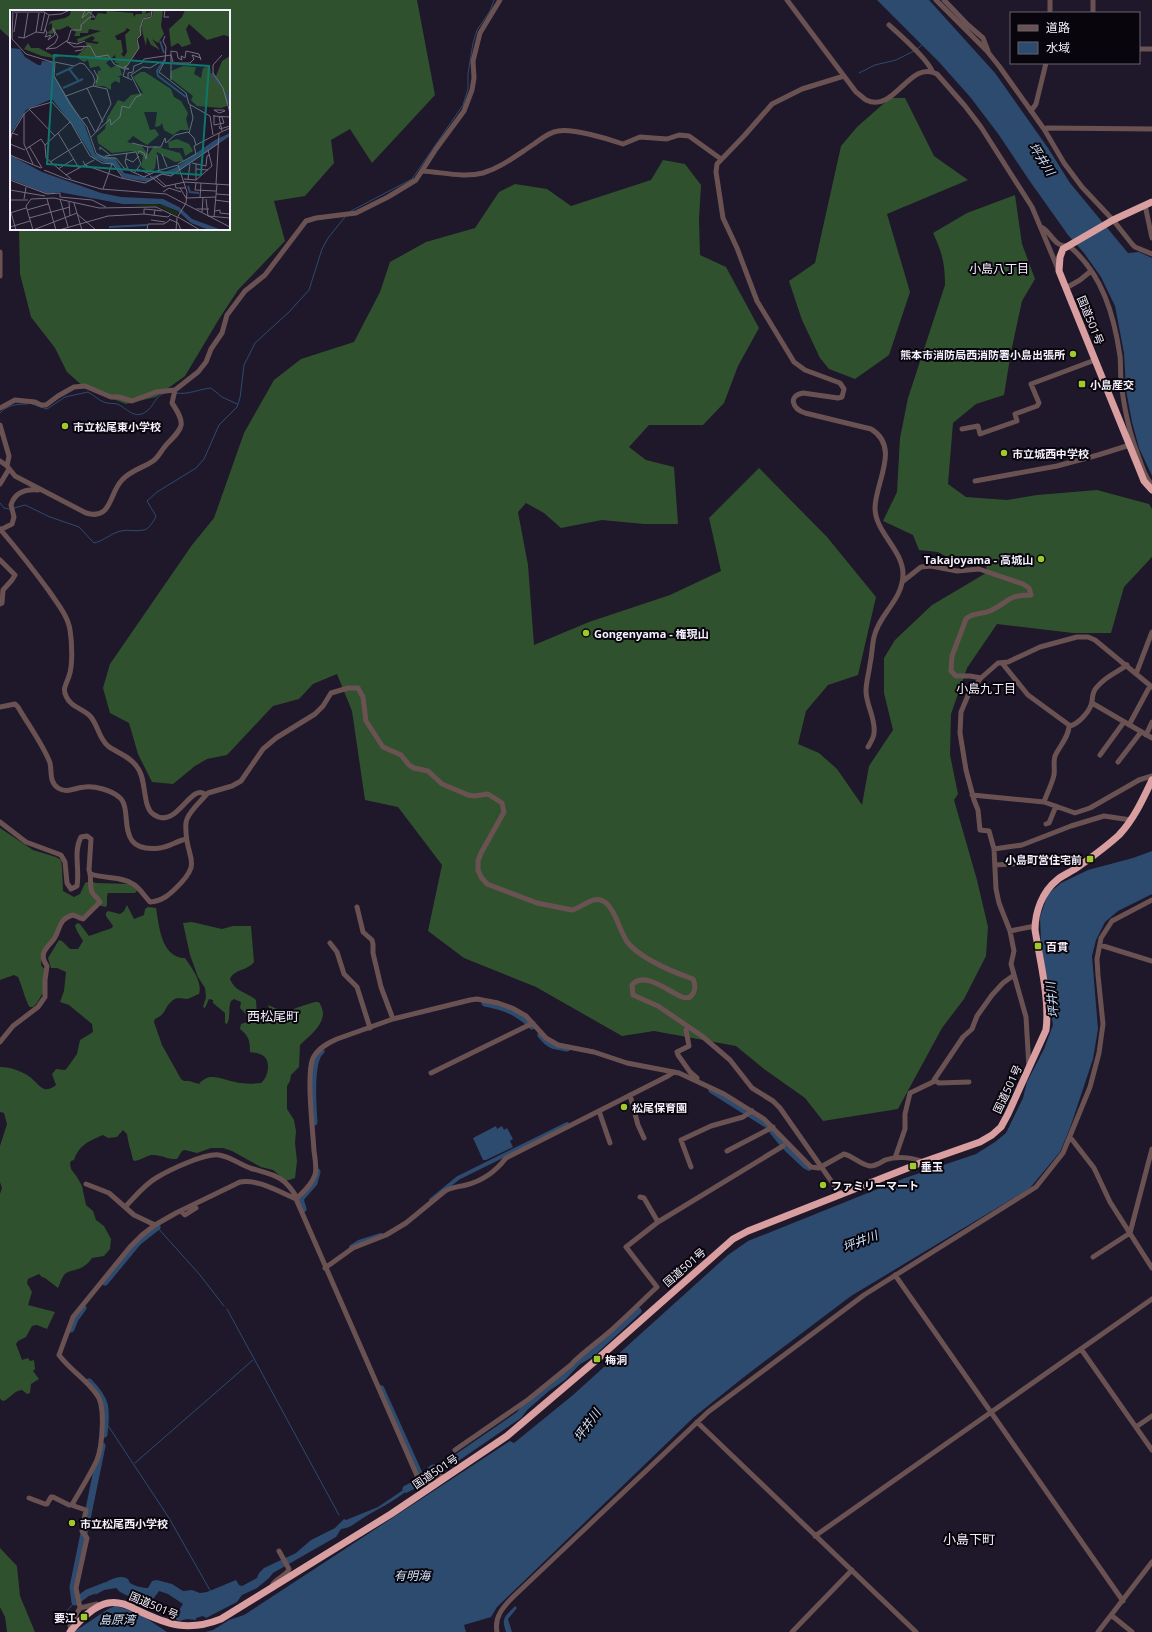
<svg xmlns="http://www.w3.org/2000/svg" width="1152" height="1632" viewBox="0 0 1152 1632" font-family="'Open Sans','Noto Sans JP',sans-serif">
  <rect width="100%" height="100%" fill="#1f172a"/>
  <!-- forest -->
  <path fill="#30512d" d="M0 0H417L435 95 372 163 350 129 331 140 334 163 305 196 274 201 285 241 238 290 219 319 185 376 156 397 126 404 85 388 67 372 55 348 31 317 20 274 19 229H229V11H11V39L0 29Z
    M890 98H905L934 156 968 180 887 214 910 292 889 355 855 379 829 369 820 358 802 320 789 281 815 263 841 146 857 127Z
    M663 160 685 164 701 185 699 219 700 255 726 267 759 328 738 366 724 403 703 425H649L629 447 646 460 674 467 678 524H644L602 520 561 528 544 513 526 503 518 512 528 565 534 645 589 622 670 595 721 571 709 518 759 468 827 537 876 597 858 675 828 685 806 711 798 744 819 753 837 769 862 805 869 766 893 730 884 693V658L895 640 932 605 986 573 987 559 957 563 938 552 919 550 913 535 883 521 897 492 900 438 908 398 945 285C945 264 942 252 933 233L967 213 1015 195 1022 244 1035 279 1022 301 1011 352 1004 395 976 404 953 423 948 484 966 497 1007 500 1037 495 1097 490 1149 504 1152 509V557L1124 587 1111 633H1073L997 624 967 668 951 714 950 755 958 794 954 800 977 880 988 927 986 956 964 999 942 1028 898 1109 823 1121 805 1098 764 1069 736 1046 654 1031 622 1036 536 987 464 958 428 931 442 865 398 807 365 800 352 711 337 674 313 684 299 699 273 706 227 755 207 759 195 766 173 784 152 782 138 754 129 723 110 713 103 688 110 664 192 545 214 518 244 433 274 380 301 359 354 342 380 292 390 262 426 242 475 228 499 192 515 184 547 189 571 206 651 180Z
    M0 828 33 850 56 857 61 860 62 867 63 891 74 897 80 894 85 883 90 881 96 883 132 884 137 891 135 893H108L107 896V905L106 907 97 905 79 921 75 916H69L42 955 41 965 45 970 44 991 37 1003 33 1007H30C27 1005 21 983 18 977L14 975 0 980Z
    M127 905 134 919 144 915 145 909 148 907 156 908C159 925 161 958 185 958 191 967 203 982 199 994 196 995 191 998 187 999 181 999 178 996 172 1001 164 1007 167 1014 155 1019L154 1022 162 1045 181 1079 184 1081H189L199 1084C210 1071 222 1080 235 1082 243 1084 253 1084 261 1083 268 1078 272 1060 262 1055 259 1053 254 1053 250 1052 250 1041 249 1036 240 1029L241 1024 247 1022 248 1019 246 1014 240 1008 241 1002 234 999 231 1001C228 1008 231 1016 227 1024L225 1023V1013L213 1003V1000L209 999 205 1008 203 1007 206 997 205 988 198 977 190 955 183 923 192 922 222 929 233 926H251L254 962C247 971 234 969 230 979 235 992 247 992 256 1000L257 1015 262 1018 271 1013 268 1005 284 1012C289 1011 314 1001 317 1002 320 1002 320 1004 321 1006 329 1022 310 1035 300 1045L299 1067 291 1075 290 1081 287 1086V1109L294 1120 296 1131 295 1143 297 1161 295 1178 286 1181 273 1170 261 1167 232 1151 223 1148H211L197 1153 185 1150 182 1151 177 1159C169 1160 160 1154 151 1155 146 1156 141 1160 135 1161L133 1160C131 1150 128 1143 127 1134L123 1130 117 1137 108 1138 103 1135C89 1141 79 1145 74 1160L71 1161 70 1163 71 1169 77 1177 82 1186 86 1205 93 1211 96 1220 104 1226 111 1239 110 1249 104 1256 92 1258C82 1273 70 1268 64 1275 61 1279 60 1284 58 1288L45 1278 42 1277 39 1274 28 1279 27 1283 32 1292 28 1305 55 1312 47 1329 37 1325 32 1326 26 1337 18 1341 16 1344 22 1360 28 1358 30 1361 34 1360 35 1369 33 1371 39 1379 31 1384 30 1393 27 1394 22 1390C14 1391 11 1397 4 1401L1 1400 0 1398V1194L2 1188 0 1182V1146L7 1124 4 1113 0 1112V1067C10 1067 22 1071 30 1077 40 1085 43 1095 56 1085L52 1074 56 1069 65 1070 67 1068 77 1054 80 1040 93 1032 92 1024 69 1005 60 1002 64 991 66 972 57 968H51L48 958 59 940 62 941 70 949H78L83 941 77 931 75 926 77 923 80 924 89 936 112 928 113 926 106 916V913L108 911 120 914 124 911Z
    M0 1548 17 1566 20 1596 35 1632H7L5 1617 0 1607Z"/>
  <!-- water -->
  <path fill="#2d4b6f" d="M877 0H929L995 73 1048 148 1070 183 1128 253 1139 252 1152 258V476L1139 448 1132 422 1126 390 1124 353 1115 306 1101 277 1084 253 1068 235 1029 180 999 135 971 98 939 62Z
    M1152 851V894L1118 911 1105 922 1096 940 1092 956 1098 1029 1093 1059 1070 1128 1060 1152 1030 1188 851 1296 744 1377 694 1417 497 1607 491 1617 464 1625 466 1632H205L213 1630 229 1620 244 1615 510 1441 514 1443 573 1395 728 1255 748 1241 905 1178 976 1154 995 1142 1006 1133 1023 1098 1027 1082 1044 1049 1053 1025 1041 941 1040 917 1048 894 1061 883 1088 870 1133 858Z
    M496 1126 497 1129 502 1126 504 1130 507 1128 513 1139 510 1141 513 1147 486 1160H483L473 1138Z
    M412 1484 413 1486C398 1499 380 1508 363 1518 355 1523 351 1528 341 1529L336 1537 273 1573 269 1578 257 1588 242 1595 237 1602 206 1618 203 1616 196 1618V1620L187 1619 179 1621 175 1619 181 1612 179 1610 183 1604 168 1594 159 1591 148 1606 120 1592 116 1588 104 1590 95 1595 97 1590 96 1588C103 1584 117 1574 126 1578 130 1580 128 1580 130 1583 134 1586 144 1588 148 1588L152 1581 157 1580 172 1584 183 1591 192 1590 200 1593 207 1592 236 1580 239 1585 242 1586 257 1578 259 1573 264 1568 296 1553 311 1540 335 1528 344 1519 346 1520 378 1507Z
    M115 1606 137 1612 167 1632H74L108 1609Z
    M515 1606 517 1608 508 1619 512 1632H506C501 1617 505 1617 515 1606Z"/>
  <g fill="none" stroke-linecap="round" stroke-linejoin="round">
    <!-- stream -->
    <path stroke="#2d4b6f" stroke-width="1" d="M917 49 922 45
      M859 73 875 65 896 60 914 51
      M351 211 412 179 463 105 468 89V74L473 43 477 30 490 11 494 0
      M176 393C189 395 199 389 211 388L222 397 237 404
      M32 404 47 409 65 397 88 392C94 395 98 400 104 402 108 404 113 403 117 404 126 407 135 422 148 410 155 404 155 396 165 393
      M0 413C7 405 17 404 27 404
      M0 503 4 508 9 509
      M14 508 25 505 50 517 79 527 94 543C104 541 111 533 121 531 128 529 136 532 144 530 149 529 154 521 156 516L147 501 157 492 196 468 204 459 219 425 237 407 240 398 244 365 255 343 289 312 309 290 322 249 328 238 345 217
      M157 1227 200 1275 224 1306
      M227 1309 339 1515
      M105 1421 169 1518 211 1592
      M135 1463 253 1360
      M54 1625 75 1602"/>
    <!-- canal -->
    <path stroke="#2d4b6f" stroke-width="4" d="M431 1200 458 1178 567 1124
      M351 1247 359 1242 381 1235"/>
    <!-- river -->
    <path stroke="#2d4b6f" stroke-width="7" d="M485 1003C503 1006 519 1012 532 1026
      M541 1035C550 1046 553 1046 567 1048
      M712 1090 768 1125 784 1145
      M314 1122C313 1106 309 1061 321 1051
      M787 1148 805 1165 809 1167
      M303 1209 300 1199 314 1183 317 1172
      M105 1282 138 1242 157 1227
      M71 1329 75 1319 83 1308
      M89 1382C107 1400 107 1409 104 1434
      M381 1389 421 1478
      M102 1446 73 1587 75 1602 87 1593 105 1586
      M406 1489 418 1483 421 1478 433 1468H439L455 1459 519 1415 525 1407 547 1388 563 1377 577 1362 592 1353 638 1311"/>
    <!-- minor -->
    <path stroke="#6a5252" stroke-width="5" d="M787 0 856 92C859 94 863 98 866 100 895 114 909 59 937 74L965 106 981 127 1032 207 1058 269
      M936 0 987 51 999 66 1044 129 1064 163 1082 187 1113 220 1132 244 1135 247 1152 254
      M944 0 968 25 983 38 988 51
      M1050 13V0
      M1093 13V0
      M889 25C900 35 927 58 932 71
      M1139 49H1152
      M844 76 802 89 772 104 744 136 717 164 716 172 723 218 737 248 757 301 794 362 805 370 840 383 844 389 842 397 838 398 803 393C787 396 793 409 805 413L871 429C901 447 875 483 875 508 875 532 903 550 903 574 903 600 879 614 874 637 872 646 872 655 870 664 869 673 866 682 866 691 866 705 876 719 874 733 874 738 870 743 868 747
      M1031 111 1036 104 1046 63
      M1047 128 1152 129
      M422 171C442 172 463 178 483 173 502 167 517 155 534 144 541 139 549 132 558 131 572 128 609 139 623 144L640 137 667 139 679 135 689 136 721 159
      M1145 205 1152 238
      M1043 228C1053 235 1054 247 1069 246 1102 273 1114 315 1120 356 1121 367 1120 379 1122 390 1125 411 1129 432 1137 452 1141 463 1144 476 1152 485
      M0 252V276
      M1066 288 1080 280 1091 271
      M0 408 15 400 35 402 41 405H46L58 396 74 387 85 386 111 397H119L132 401 156 392 175 390 198 372 206 362 211 349 222 333 227 315 245 291 265 275 306 221 316 218 356 213 388 197 416 180 436 149 464 111 472 90 474 78 473 61 480 33 500 0
      M0 425 9 456 7 466
      M962 429 978 426 980 434 1017 421 1015 414 1037 406 1039 403 1031 384 1095 360
      M0 461 7 466 15 476 86 513C112 521 109 493 122 480 131 470 143 468 153 461 159 457 162 449 167 444 184 427 186 424 172 403L175 390
      M975 481 1057 466 1098 455 1130 445
      M0 484 9 469
      M0 529C17 549 33 569 49 591 57 603 68 616 70 630 72 642 73 665 69 676 67 683 62 688 66 696 70 706 81 708 89 715 98 723 98 738 108 746 117 753 130 756 137 767 147 779 142 806 153 814 177 832 190 781 206 795
      M0 530 12 524 14 517 11 505C15 492 26 489 38 490
      M0 560 15 575 12 580 3 590 2 603 0 604
      M902 582 921 567 931 566 957 571 979 569 1023 584 1029 588 1031 595C1007 595 1009 602 990 611 981 615 973 612 966 619L952 656 951 671 956 676H970L981 678
      M1002 663 1028 695 1069 725C1070 735 1059 747 1055 756 1053 762 1055 768 1054 775 1052 784 1047 793 1044 802
      M1136 674 1152 632
      M1092 703 1152 738
      M0 707 15 704 18 707C27 723 44 746 50 763 52 772 49 782 58 788 67 794 76 787 85 787 95 786 111 790 119 797 135 809 112 854 160 848 169 847 177 841 186 839
      M1129 725 1150 686
      M1070 726C1078 724 1091 711 1092 701 1093 696 1092 692 1097 687 1107 675 1115 674 1127 665
      M1146 735 1152 722
      M1100 755 1124 722
      M1118 762 1141 732
      M972 795 1044 802 1075 813 1090 808 1139 780 1152 776
      M0 822 26 842 61 855 65 862 67 883 71 889 77 886C80 869 73 852 81 837L87 836 91 839 89 870C92 877 89 885 92 892 94 896 98 898 100 902L83 919 73 915C57 920 61 929 54 939 47 948 38 953 47 966L45 980V997L38 1007 13 1026 0 1042
      M1046 824 1049 823 1056 806
      M994 849 1022 845 1071 826 1104 816 1131 820
      M995 865 1067 860 1086 862
      M91 874C104 879 122 876 133 884 140 888 145 897 150 902 162 901 169 895 176 888 203 862 187 860 186 832 186 828 185 823 187 819 190 811 200 802 206 795L208 793 232 786 241 781 263 749 276 738 315 714 323 706 331 693 348 688H358L363 697 366 721 383 747 401 755 409 765 414 768 428 771 442 784 468 795 474 796 488 794 502 803 504 812 481 853 478 861V870L481 877 487 884 537 903 572 910C582 908 593 895 603 901 615 907 620 933 628 943 642 959 673 972 693 979 697 987 694 1001 682 997 669 992 644 970 632 985L633 995 658 1006 702 1036 730 1060 752 1088 773 1101 780 1108 841 1195
      M357 907 363 932 372 940 373 944V953L381 987 393 1019
      M1010 931 1035 926
      M330 943 337 952 344 974 357 987 370 1028
      M1100 945 1152 961
      M686 1030 689 1046 677 1052 678 1055 690 1072 697 1078V1079
      M1029 1068 1026 1017 1011 964 1014 951 1010 931 999 903 996 889 994 849 989 831 980 830 978 810 974 800 966 770 960 733 961 712 969 693 981 678 998 663 1008 662 1040 647 1077 637H1088L1095 640 1152 687
      M431 1073 533 1023
      M969 1082 939 1083 934 1080 963 1037 972 1029 977 1016 992 995 1003 983 1014 975
      M630 1095 638 1125 644 1138
      M599 1111 610 1143
      M1070 1137 1094 1168 1110 1202 1152 1268
      M727 1151 773 1127
      M895 1158 905 1129V1114L910 1093 935 1081
      M691 1167 681 1140 711 1126 743 1117 752 1111
      M86 1184 109 1193 134 1215 155 1225
      M640 1197 644 1198 658 1222
      M296 1199C303 1192 311 1186 315 1175 317 1168 315 1158 314 1151 313 1131 306 1074 313 1058 318 1048 328 1043 337 1039L393 1019 470 1000 477 999 498 1003 512 1008 526 1016 546 1038 558 1045 594 1052 627 1063 679 1073 724 1094 764 1119 811 1167 819 1168 844 1154C853 1156 861 1165 870 1166 876 1166 880 1163 885 1160 897 1156 912 1157 923 1162
      M125 1207C135 1197 144 1185 156 1178 169 1170 205 1153 219 1155 231 1157 239 1164 250 1168 273 1175 284 1175 297 1198
      M181 1211 185 1215 196 1208
      M1093 1257 1130 1233 1152 1149
      M325 1268 353 1248 386 1235 406 1223 445 1191C452 1187 458 1187 466 1185 482 1181 496 1171 506 1158L668 1076 674 1072
      M895 1275 1123 1601
      M1081 1349 1152 1450
      M697 1422 916 1632
      M1136 1427 1152 1416
      M455 1450 529 1399 572 1364C575 1359 600 1340 607 1334 624 1319 640 1303 657 1287L626 1247 658 1222 783 1146
      M29 1498 45 1504H47L51 1497H53L69 1505H73
      M815 1536 1152 1299
      M273 1588V1584C277 1578 286 1576 289 1569L279 1551
      M80 1608 97 1604 99 1606
      M1111 1615 1132 1632
      M71 1630 70 1625 80 1608 76 1588 87 1538 82 1531 86 1510 74 1506 73 1503C81 1489 90 1475 97 1460 102 1447 106 1406 97 1395 87 1380 70 1370 59 1355L73 1317 130 1247 142 1235 155 1225 176 1213 240 1182C259 1179 279 1192 296 1199L418 1478 421 1484 424 1485 441 1476 445 1478
      M497 1632C494 1617 503 1607 513 1597L708 1412 864 1295 1036 1187 1063 1153 1090 1087 1099 1053 1103 1024 1098 975 1097 959 1101 938 1112 921 1152 900
      M792 1632 852 1570
      M1098 1632 1152 1562"/>
    <!-- highway -->
    <path stroke="#d99e9f" stroke-width="7" d="M1152 202 1113 220 1063 249 1060 257 1059 271 1140 471 1144 481 1152 490
      M70 1632C79 1621 93 1606 108 1603 119 1601 128 1605 137 1610 168 1625 188 1632 221 1619L391 1514 507 1436 594 1362 733 1239 748 1231 923 1162 980 1142 992 1135 1001 1127 1008 1114 1046 1030C1050 1001 1040 960 1035 930 1035 912 1042 892 1057 880 1063 875 1071 872 1078 867 1092 857 1106 847 1119 835 1134 819 1143 799 1152 780"/>
  </g>
  <!-- markers -->
  <g fill="#a0c92b" stroke="#08050c" stroke-width="1.5">
    <circle cx="1073" cy="354" r="4"/>
    <rect x="1078" y="380" width="8" height="8" rx="2"/>
    <circle cx="65" cy="426" r="4"/>
    <circle cx="1004" cy="453" r="4"/>
    <circle cx="1041" cy="559" r="4"/>
    <circle cx="586" cy="633" r="4"/>
    <rect x="1086" y="855" width="8" height="8" rx="2"/>
    <rect x="1034" y="942" width="8" height="8" rx="2"/>
    <circle cx="624" cy="1107" r="4"/>
    <rect x="909" y="1162" width="8" height="8" rx="2"/>
    <circle cx="823" cy="1185" r="4"/>
    <rect x="593" y="1355" width="8" height="8" rx="2"/>
    <circle cx="72" cy="1523" r="4"/>
    <rect x="80" y="1613" width="8" height="8" rx="2"/>
  </g>
  <g text-anchor="middle" dominant-baseline="central" stroke-width="4" stroke-linejoin="round" paint-order="stroke">
    <!-- street labels -->
    <g font-size="11" fill="#f5f0fd" stroke="#08050c">
      <text transform="translate(1091 320) rotate(68)">国道501号</text>
      <text transform="translate(1007 1089) rotate(-65)">国道501号</text>
      <text transform="translate(684 1267) rotate(-41)">国道501号</text>
      <text transform="translate(435 1471) rotate(-34)">国道501号</text>
      <text transform="translate(154 1605) rotate(23)">国道501号</text>
    </g>
    <!-- poi labels -->
    <g font-size="11" font-weight="bold" fill="#f5f0fd" stroke="#08050c" text-anchor="start">
      <text x="1065" y="354" text-anchor="end">熊本市消防局西消防署小島出張所</text>
      <text x="1090" y="384">小島産交</text>
      <text x="73" y="426">市立松尾東小学校</text>
      <text x="1012" y="453">市立城西中学校</text>
      <text x="1033" y="559" text-anchor="end">Takajoyama - 高城山</text>
      <text x="594" y="633">Gongenyama - 権現山</text>
      <text x="1082" y="859" text-anchor="end">小島町営住宅前</text>
      <text x="1046" y="946">百貫</text>
      <text x="632" y="1107">松尾保育園</text>
      <text x="921" y="1166">垂玉</text>
      <text x="831" y="1185">ファミリーマート</text>
      <text x="605" y="1359">梅洞</text>
      <text x="80" y="1523">市立松尾西小学校</text>
      <text x="76" y="1617" text-anchor="end">要江</text>
    </g>
    <!-- water labels -->
    <g font-size="12" font-style="italic" fill="#cee2fb" stroke="#08050c">
      <text transform="translate(1042 159) rotate(57)">坪井川</text>
      <text transform="translate(1052 1000) rotate(-96)">坪井川</text>
      <text transform="translate(860 1241) rotate(-21)">坪井川</text>
      <text transform="translate(587 1425) rotate(-55)">坪井川</text>
      <text x="412" y="1575">有明海</text>
      <text x="117" y="1619">島原湾</text>
    </g>
    <!-- neighbourhood labels -->
    <g font-size="12" fill="#f5f0fd" stroke="#08050c">
      <text x="999" y="268">小島八丁目</text>
      <text x="986" y="688">小島九丁目</text>
    </g>
    <!-- quarter labels -->
    <g font-size="13" fill="#f5f0fd" stroke="#08050c">
      <text x="273" y="1016">西松尾町</text>
      <text x="969" y="1539">小島下町</text>
    </g>
  </g>
  <!-- overview -->
  <g transform="translate(10 10)">
    <rect width="220" height="220" fill="#1f172a"/>
    <path d="M140 193 155 196 169 202 166 206 151 197 121 196Z" fill="#1b2d19"/>
    <path d="M61 0H87L83 1 81 6V10H84L88 3 96 4 97 1 123 3 124 7 126 4H132V0H137L135 4 141 2 140 6 132 9 131 25 126 29 129 38 114 60 110 58 112 65 107 67H110V73L105 71 101 74V80L94 76H85L88 61 91 60 89 56 80 58 78 50 74 52 66 47 77 36 75 32 87 34 89 32 82 31 85 28 82 26 68 33 67 29 91 21 79 19 78 23H70V26H64L66 22 58 16 49 20 47 19 42 24 37 23 42 19V13L38 15 41 11 55 8 60 5ZM117 18 120 20 115 25 117 42 114 47 111 44 113 42 111 30H107L105 26 115 21ZM105 45 106 51 103 52 109 54 101 58 96 53ZM143 0H153L151 16 154 24 148 33 142 29 150 40 141 35 137 27 136 36 132 21 138 24 130 20 134 9 142 7ZM175 0H220V27L214 25 197 30 179 14 176 19 181 34 172 37 168 33 161 37 159 19 172 7ZM18 33 21 38H29L44 46H52L44 48 32 46 14 39ZM220 46V92L217 96 211 98 187 96 181 90 183 86 160 68 161 61 173 56 186 57 184 64 191 68 193 58 200 56 201 64 206 66 212 51ZM131 62H135L161 79 164 87 171 91 178 103 176 109 179 120H170L163 125 154 120 152 113 150 116 145 117 147 102H134L140 120 145 119 149 125 137 135 123 126 117 132 132 136 138 145 144 136 170 143 174 151 165 152 147 142 145 158 140 163 131 157 133 146 129 143 121 141 102 143 88 133 87 126 95 119 97 108 108 90 114 92 121 85 133 83 123 67ZM167 129 179 134 183 141 175 146 173 138H159L158 132Z" fill="#30512d" fill-rule="evenodd"/>
    <path d="M0 38 10 39 15 47 28 55H31L32 51 44 52 42 62 75 116 85 144 105 148 114 163 139 168 165 158 205 130 220 123V126L163 165 153 164 138 172 114 168 105 156 83 148 64 117 42 89 16 100 0 125ZM0 145 32 162 91 183 111 187 153 189 169 197 182 209 212 220H199L181 213 168 201 150 194H113L49 182 38 184 0 169Z" fill="#2d4b6f"/>
    <path fill="none" stroke="#2d4b6f" stroke-width="2" d="M150 31 154 43M155 49 147 61 148 66 176 87M59 59 68 70M202 63 209 75M46 65 63 57M53 78 73 69M216 83 220 95M178 176 180 182 189 183M99 217 137 215"/>
    <path fill="none" stroke="#756e7e" stroke-width="1" d="M3 0 2 29 16 44 45 53 44 66 60 94 77 117 86 143 94 148H106L114 158 134 167 147 161 168 155 177 182 176 193 167 208 166 220M155 0 154 7H159M4 2H34L39 5 51 4 60 0M35 19 37 23 35 27 41 25 38 30 45 25 43 18 48 27 45 33 36 39 46 38 58 30 61 20H71V15L80 7H85L79 2 72 8 75 0M31 21 35 2M4 22 7 3M26 22 29 3M155 26 153 31 156 37 155 51 149 62 176 83 179 94 200 106 203 125M8 27 14 28 26 22 34 23 39 5M14 28 18 3M56 31 64 37 80 36 86 47 98 45 104 54 115 59M57 32 67 34 75 31M65 41 72 40 75 36M212 45 203 55V63L213 78 220 103M45 52 64 56 70 53 74 54 83 65 85 71 83 76M163 53H180L184 49 182 45 191 48M84 60 88 68 86 73M118 68V63L123 62 124 56 132 53 134 49 161 45 163 52M122 70 113 66 115 59H119L114 57 117 56 129 38 127 29 131 25 130 19 133 9 141 7 142 0M161 70V41L167 42 168 48 172 50 171 46 175 48 176 41 189 44 191 50M83 76 97 79 101 94 86 122M77 78 93 112M56 86 83 76M19 99 45 126M204 100H214L215 101 209 103ZM204 105V115L214 113 212 107H209M203 106 220 107M209 107 212 121M72 109 77 107 85 122M209 116 210 119 220 116M48 123 69 158M179 123 183 108 180 95M0 127 14 104M81 127 100 109 101 115 110 107 112 96 119 98 126 87 131 85 121 65 133 57 140 58 150 52 154 54M0 132 2 123 8 125M122 133 138 137H151L155 128 156 133 165 125 178 122 184 128 186 135M0 134 15 140M35 135 60 112M19 136 32 158M16 139 31 129 35 135 36 148 61 169M90 140V137L100 145M117 143 115 152 118 159M128 144 129 141 134 143 136 149 138 137M152 144 157 157M0 145 31 158M147 145 149 160M95 146 126 142 131 154 124 163M116 149 123 152 129 146M73 151 75 155 111 168 135 173 152 164 161 166M40 152 72 132M182 153 196 156 197 146 200 145M23 154 14 134V104L21 98 42 92 61 113 80 146 92 153 103 154 113 168M168 154 186 144 184 136 209 123M186 154V170M48 159 64 149M127 159 140 164M186 159 198 160M34 160 54 168 91 179 156 184 183 198M56 165 84 150M140 166 154 177 156 176M161 166 209 133M146 167 156 176M174 169 186 170M178 169 180 154M0 170 37 184 50 183V187L82 190 96 197M186 170 202 156 198 140M175 172 220 175M186 173 185 180 206 181M165 174 166 178H175M206 174 209 123 220 118M156 176 175 172M170 178 176 188 206 187M93 179 102 154M0 180 35 186M153 182 159 178 171 182M206 184 220 185M190 188 191 173M14 189 16 177M37 189 46 220M50 189 58 217M196 189 198 206 220 208M0 190H18M205 190 220 192M59 192 60 206M64 193 72 220M183 198 220 217M0 199 6 220M186 199H199M17 200 38 194M205 201 210 200V203L219 204 220 201M192 202 193 188M0 203 16 198M67 204 86 220M134 204V199L145 200M144 205 145 200 152 201M168 207 190 220M204 207 207 174M19 208 60 197M159 209 168 213 171 220M141 210 155 212M0 217 20 211M23 220 67 203M23 220 16 196 21 189 44 188 89 198 146 197 167 207M49 220 98 206 134 204 158 207 161 204M137 220 138 214H154L160 210"/>
    <path fill="#0f766e" fill-opacity="0.15" stroke="#0f766e" stroke-width="2" d="M44 45 199 56 191 165 37 154Z"/>
    <rect width="220" height="220" fill="none" stroke="#f5f0fd" stroke-width="2"/>
  </g>
  <!-- legend -->
  <rect x="1010" y="12" width="130" height="52" fill="#08050c" stroke="#67636c"/>
  <rect x="1018" y="25" width="20" height="6" fill="#6a5252" stroke="#67636c"/>
  <text x="1046" y="32" font-size="12" fill="#f5f0fd">道路</text>
  <rect x="1018" y="42" width="20" height="12" fill="#2d4b6f" stroke="#67636c"/>
  <text x="1046" y="52" font-size="12" fill="#f5f0fd">水域</text>
</svg>
